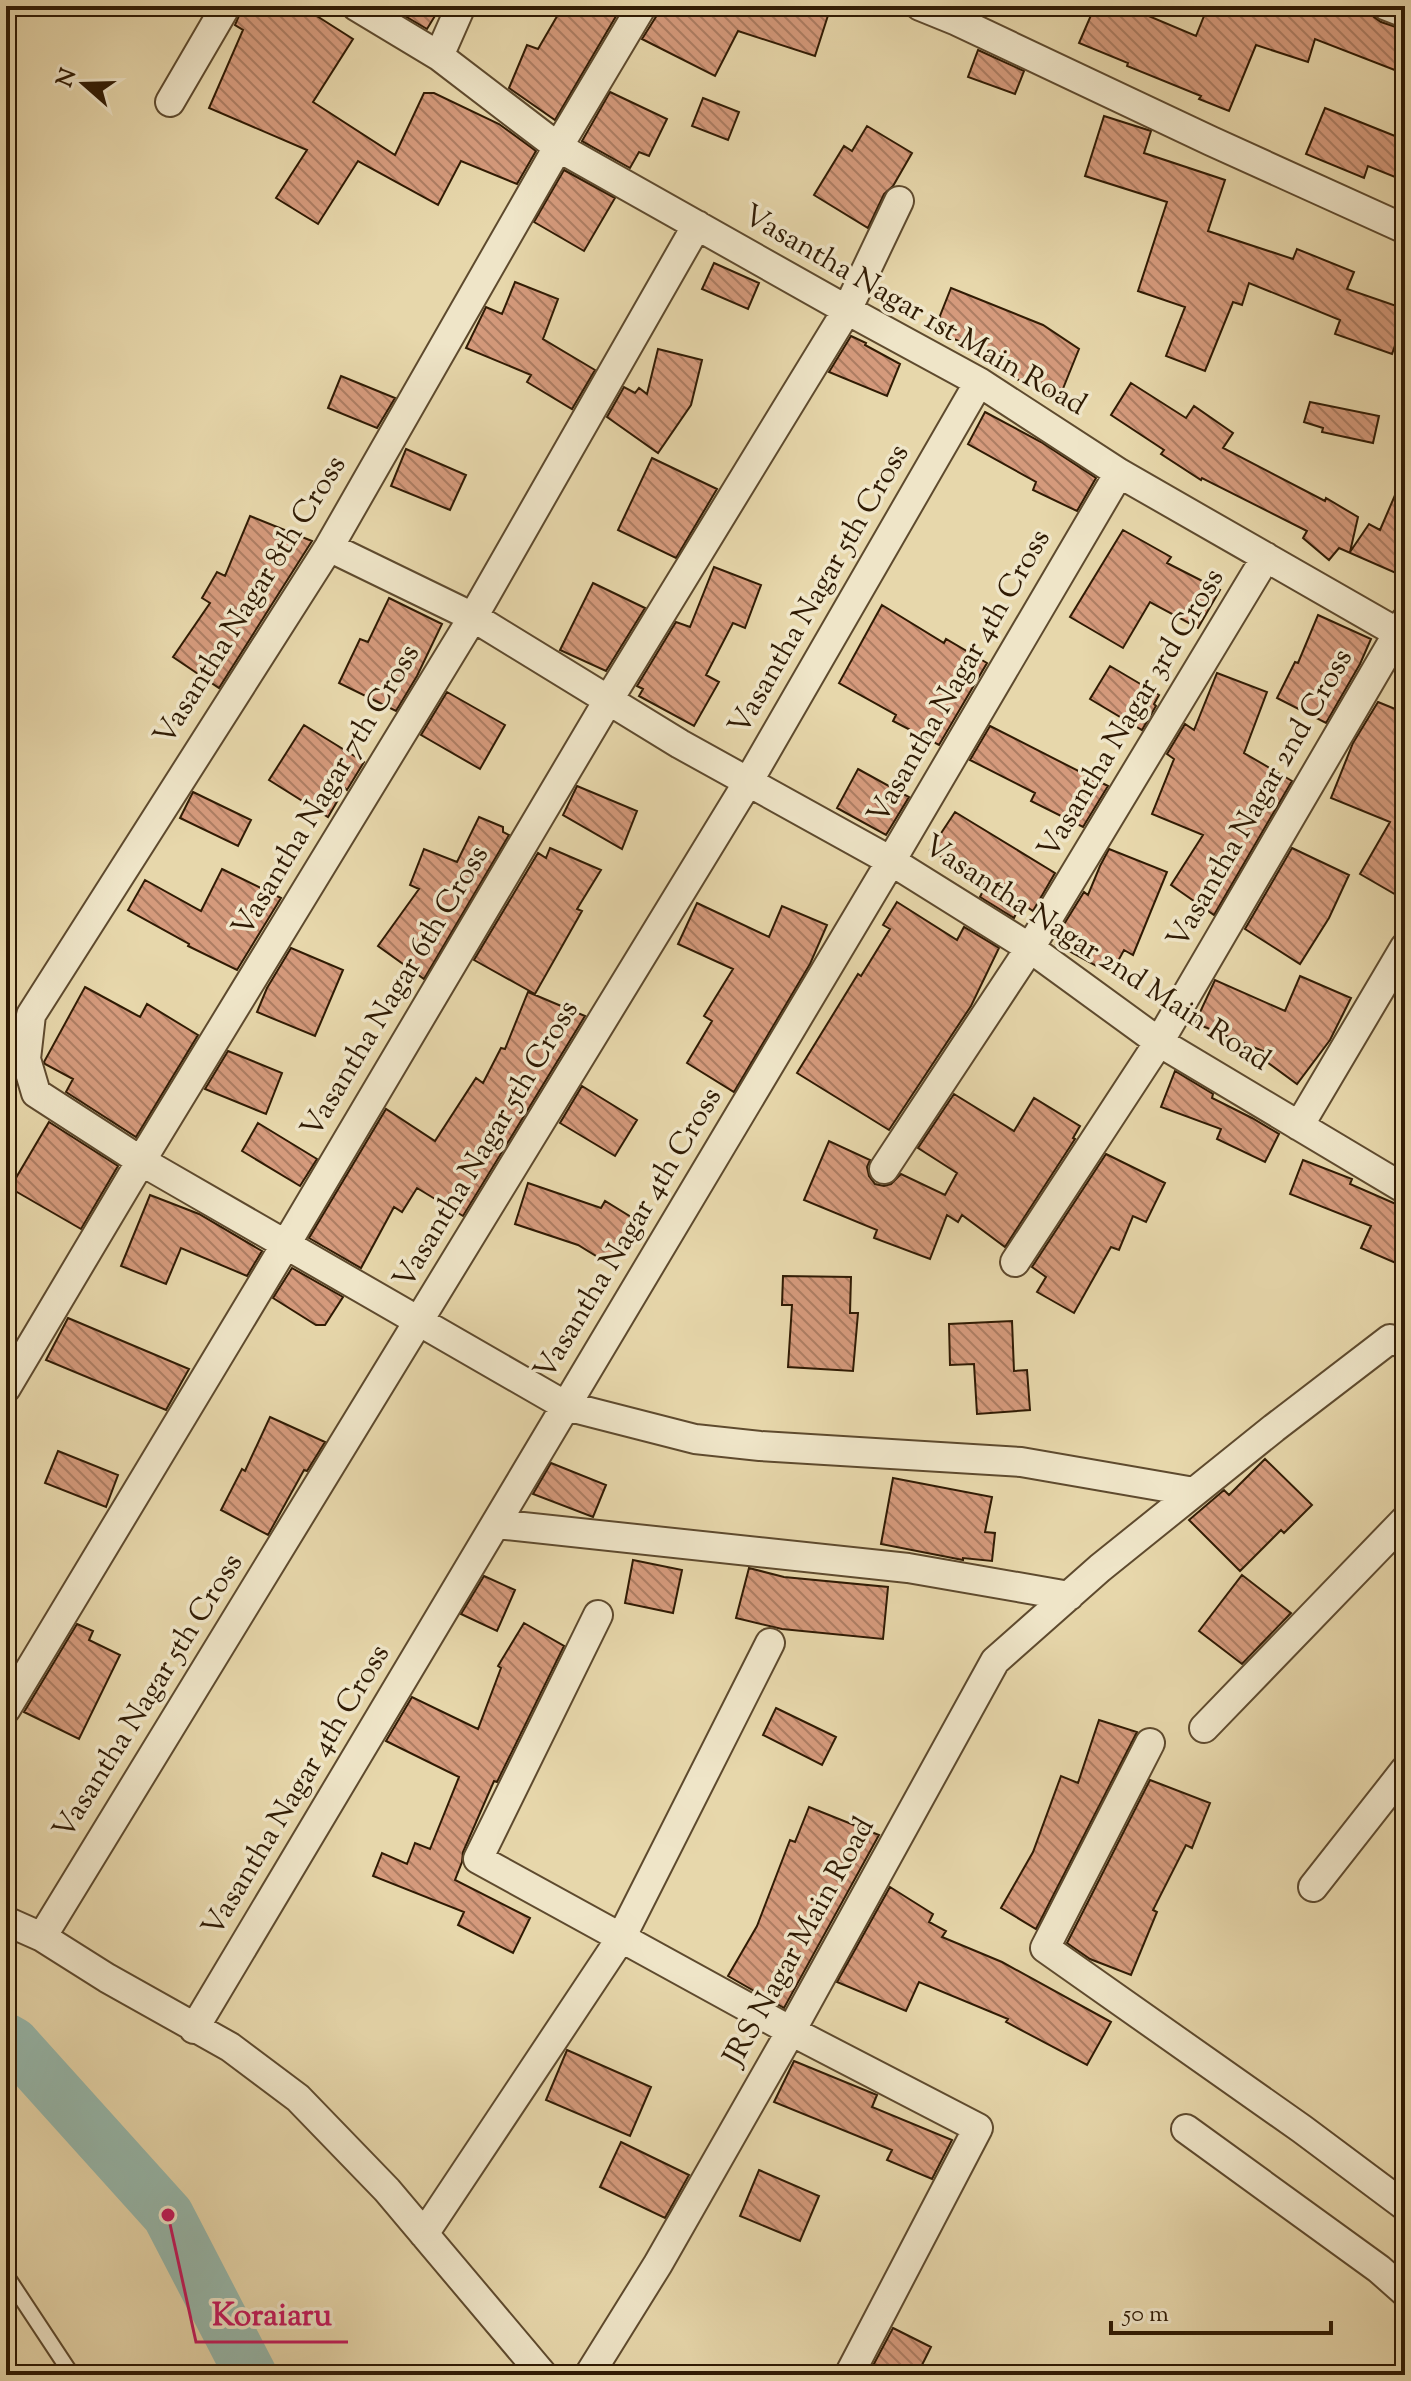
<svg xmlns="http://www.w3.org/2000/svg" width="1411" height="2381" viewBox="0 0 1411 2381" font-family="'Sorts Mill Goudy',serif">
  <defs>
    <pattern id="building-back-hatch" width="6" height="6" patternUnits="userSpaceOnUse" patternTransform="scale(2)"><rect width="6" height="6" fill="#d59a7c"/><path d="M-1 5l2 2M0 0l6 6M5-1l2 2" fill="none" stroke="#ad7d63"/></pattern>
  </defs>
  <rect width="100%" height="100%" fill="#e7d7ab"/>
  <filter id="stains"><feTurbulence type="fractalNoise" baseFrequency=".0025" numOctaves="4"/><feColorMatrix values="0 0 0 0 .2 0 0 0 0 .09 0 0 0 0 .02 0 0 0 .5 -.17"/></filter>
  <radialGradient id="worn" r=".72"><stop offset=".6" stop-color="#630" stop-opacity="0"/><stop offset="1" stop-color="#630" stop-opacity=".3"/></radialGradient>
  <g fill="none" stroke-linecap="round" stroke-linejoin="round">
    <!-- river -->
    <path stroke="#97b9ad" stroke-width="52" d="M6 2039 13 2043 168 2215 251 2375"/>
  </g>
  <!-- building -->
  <path fill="url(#building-back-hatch)" stroke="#301b04" stroke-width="2" d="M243 6H301L353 39 313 102 395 155 424 93H434L499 124 536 151 517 184 461 161 438 205 358 161 318 224 276 198 307 150 209 108 243 30 235 25Z
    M409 6H441L427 29 405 16Z
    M563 6H622L555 120 509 88 527 45 538 49Z
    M659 6H831L815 56 738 31 715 76 642 39 657 15Z
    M1095 6H1125L1196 36 1208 6H1363L1370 9 1374 17 1381 22 1405 30V74L1315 39 1308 62 1256 45 1229 111 1199 99 1201 96 1127 66 1128 63 1079 43Z
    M978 50 1024 71 1015 94 968 77Z
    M610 92 667 119 649 156 639 152 630 168 582 141Z
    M703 98 739 112 728 140 692 126Z
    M1325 108 1405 140V181L1368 166 1364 178 1306 154Z
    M1104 116 1151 131 1144 153 1225 180 1208 231 1293 259 1297 249 1354 272 1347 289 1405 309V317L1392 354 1335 334 1340 320 1249 283 1242 305 1233 302 1205 371 1166 356 1185 307 1138 291 1167 202 1085 176Z
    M867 126 912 153 893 186 884 194 868 228 814 195 844 146 852 151Z
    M564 170 615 198 584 251 534 222Z
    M714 263 759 283 748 309 702 289Z
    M515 282 558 299 543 339 595 370 572 409 527 382 531 375 466 348 486 307 502 314Z
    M951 288 1043 325 1079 349 1060 396 1011 377 1016 364 934 331Z
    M851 336 866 343 865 345 900 364 887 396 829 372Z
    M658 349 702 360 691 405 658 453 607 417 624 387 635 393 639 388 647 394Z
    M341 376 395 398 377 428 328 408Z
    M1131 383 1186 418 1194 406 1233 433 1223 448 1325 501 1326 498 1358 517 1350 552 1369 524 1380 530 1405 472V577L1339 548 1329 560 1303 538 1307 531 1202 478 1201 480 1161 454 1164 450 1111 415Z
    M1310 402 1379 416 1373 443 1322 432 1323 428 1304 422Z
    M985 412 1041 442 1096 478 1077 511 1033 490 1036 482 968 444Z
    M406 449 466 475 450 510 391 486Z
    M652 458 717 489 676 558 618 530Z
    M250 516 312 541 219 688 173 657 210 603 202 598 217 572 225 576Z
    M1123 530 1171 557 1167 563 1220 590 1198 628 1150 602 1123 648 1070 617Z
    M714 567 761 585 745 628 733 623 706 675 719 682 694 726 639 696 643 689 637 686 676 622 690 627Z
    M593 583 645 608 606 671 560 650Z
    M389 598 442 624 417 676 396 711 339 683 360 639 368 642Z
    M882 605 944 643 946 639 987 663 939 745 893 721 896 715 839 683Z
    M1318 615 1371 639 1360 664 1326 723 1277 698 1295 662 1298 663Z
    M1110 666 1159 695 1154 704 1156 706 1142 730 1090 699Z
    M1217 673 1267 692 1244 753 1292 781 1214 915 1171 885 1203 835 1152 814 1174 759 1167 754 1185 724 1194 730Z
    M447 692 505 725 480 769 421 735Z
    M1378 702 1405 713V900L1360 874 1390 822 1331 798 1353 743Z
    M304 725 364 762 347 790 345 788 328 817 269 780Z
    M990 726 1108 786 1083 827 1031 801 1035 793 970 760Z
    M858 769 909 797 886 835 837 808Z
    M577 786 637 811 622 849 563 815Z
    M193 792 251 820 238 846 180 818Z
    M955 812 1055 873 1033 911 1021 903 1014 918 980 897 986 885 930 850Z
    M479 817 503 827V832L509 835 424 979 378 946 419 889 410 885 424 849 457 862Z
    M550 848 601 870 577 909 582 911 535 994 474 960 538 853 546 858Z
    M1292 848 1349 875 1329 918 1300 964 1245 929Z
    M1109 849 1167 872 1133 955 1124 950 1111 974 1056 944 1064 931 1061 929 1084 892 1088 895 1100 866Z
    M222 869 281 898 237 970 188 946 189 944 128 910 145 880 201 911Z
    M897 902 957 940 964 927 999 948 971 1006 889 1130 797 1073 858 974 861 976 890 929 883 925Z
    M697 903 769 937 782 906 827 925 810 964 734 1092 687 1063 712 1021 704 1016 733 969 678 944Z
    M291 948 343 970 315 1036 257 1012 267 988Z
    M1300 976 1351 998 1330 1040 1297 1084 1260 1057 1263 1051 1195 1023 1215 980 1285 1011Z
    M85 987 140 1017 147 1004 198 1035 136 1137 66 1092 73 1079 45 1064 44 1062Z
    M528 992 585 1016 463 1216 417 1188 402 1212 394 1207 361 1268 309 1238 386 1109 435 1141 476 1078 483 1083 501 1048 505 1049Z
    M228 1051 282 1073 266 1114 205 1089Z
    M1175 1071 1213 1094 1212 1098 1252 1118 1279 1134 1265 1162 1217 1139 1221 1129 1161 1107Z
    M582 1086 637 1120 615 1156 560 1123Z
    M954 1094 1014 1131 1034 1098 1080 1126 1073 1138 1075 1139 1005 1247 962 1215 958 1222 947 1215 930 1259 874 1238 877 1230 804 1200 829 1141 870 1160 867 1167 869 1176 875 1184 884 1186 891 1184 901 1174 945 1195 957 1173 918 1148Z
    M49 1122 118 1166 81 1229 10 1188Z
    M258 1123 317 1159 300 1186 242 1151Z
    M1106 1154 1165 1183 1146 1222 1133 1216 1119 1250 1111 1247 1074 1313 1037 1292 1046 1277 1032 1267Z
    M1303 1160 1352 1179 1350 1184 1405 1208V1267L1361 1248 1371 1226 1290 1194Z
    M528 1183 601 1208 605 1201 636 1220 609 1264 578 1245 515 1224Z
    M150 1195 199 1214 262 1251 247 1276 181 1248 166 1284 121 1266Z
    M292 1268 343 1297 325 1325H316L273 1298Z
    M783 1276 851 1277 850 1313H858L853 1371 788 1367 792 1305H782Z
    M68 1318 189 1369 166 1410 46 1360Z
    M1012 1321 1014 1371 1027 1370 1030 1410 977 1414 974 1364 950 1365 949 1324Z
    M270 1417 325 1442 307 1471 304 1470 268 1535 221 1510 242 1469 245 1471Z
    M58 1451 118 1475 106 1507 45 1483Z
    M1265 1459 1312 1505 1284 1533 1281 1530 1240 1571 1189 1520 1224 1490 1229 1495Z
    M551 1463 606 1485 593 1517 533 1494Z
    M893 1478 992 1497 985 1532 995 1533 992 1561 963 1558V1560L881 1544Z
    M633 1560 682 1570 673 1613 625 1603Z
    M749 1568 784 1577 888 1587 883 1639 782 1629 736 1618Z
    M1242 1575 1291 1613 1242 1664 1199 1631Z
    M484 1576 515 1590 497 1631 461 1614Z
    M524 1623 564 1646 497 1782 494 1781 463 1852 462 1862 455 1880 530 1918 513 1953 458 1925 464 1912 373 1876 382 1853 407 1864 415 1843 430 1849 459 1777 386 1741 412 1697 478 1729 501 1668 498 1666Z
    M77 1624 93 1631 89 1640 120 1655 79 1739 24 1712Z
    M776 1708 836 1737 822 1765 763 1735Z
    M1099 1720 1137 1732 1036 1929 1001 1908 1033 1852 1061 1776 1078 1783Z
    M1150 1780 1210 1803 1192 1848 1186 1845 1153 1910 1157 1912 1131 1975 1090 1959 1067 1943Z
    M809 1807 879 1835 784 2008 728 1976 757 1926 790 1840 795 1842Z
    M890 1887 933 1914 929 1922 946 1931 942 1937 1002 1962 1111 2022 1087 2065 1006 2022 1008 2019 919 1982 906 2011 837 1982Z
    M567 2050 651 2087 630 2136 546 2100Z
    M794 2061 877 2095 872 2107 952 2140 932 2179 887 2160 892 2150 774 2102Z
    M621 2142 689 2175 665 2218 600 2187Z
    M759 2170 819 2196 800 2241 740 2216Z
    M893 2328 931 2347 917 2375H868Z"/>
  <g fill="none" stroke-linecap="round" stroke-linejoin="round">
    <defs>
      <path id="service" d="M6 2275 72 2375"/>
      <path id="minor" d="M356 6 439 56 558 147 847 310 979 382 1119 473 1405 637
        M642 6 558 147 329 547 31 1015 26 1059 36 1093 141 1161 566 1406 695 1439 760 1446 1021 1462 1194 1492
        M920 6 957 21 1211 141 1405 229
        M1387 6 1405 13
        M439 56 461 6
        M170 102 226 6
        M329 547 473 617 680 744 891 861 1030 948 1159 1042 1405 1189
        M1299 1126 1405 947
        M884 1169 1030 948 1266 557
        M1015 1262 1159 1042 1405 621
        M6 1388 141 1161 473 617 697 225
        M496 1524 908 1568 1069 1596
        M598 1615 478 1859 791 2031 978 2128 849 2375
        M6 1709 286 1244 609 699 847 310 899 201
        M1204 1728 1405 1520
        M1150 1743 1045 1948 1302 2129 1405 2206
        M1313 1887 1405 1770
        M6 1921 42 1937 107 1978 230 2047 298 2098 387 2190 543 2375
        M42 1937 748 782 979 382
        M194 2029 891 861 1119 473
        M1186 2129 1379 2269 1405 2292
        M424 2234 621 1938 770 1643
        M589 2375 658 2264 791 2031 995 1661 1100 1568 1274 1428 1390 1339 1405 1344"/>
    </defs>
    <!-- service casing -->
    <use href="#service" stroke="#5e4a2e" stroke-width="18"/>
    <!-- minor casing -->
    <use href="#minor" stroke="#5e4a2e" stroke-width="32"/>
    <!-- service -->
    <use href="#service" stroke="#efe5c8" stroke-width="14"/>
    <!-- minor -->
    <use href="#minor" stroke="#efe5c8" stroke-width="28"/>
  </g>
  <g text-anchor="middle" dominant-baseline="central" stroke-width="7" stroke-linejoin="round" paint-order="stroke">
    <!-- street labels -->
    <g font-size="30" fill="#301b04" stroke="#efe5c8">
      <text transform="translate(914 311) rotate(30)">Vasantha Nagar 1st Main Road</text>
      <text transform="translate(820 590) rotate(-60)">Vasantha Nagar 5th Cross</text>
      <text transform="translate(251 601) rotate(-58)">Vasantha Nagar 8th Cross</text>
      <text transform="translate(960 677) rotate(-60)">Vasantha Nagar 4th Cross</text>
      <text transform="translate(1132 714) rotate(-59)">Vasantha Nagar 3rd Cross</text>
      <text transform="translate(327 791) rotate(-59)">Vasantha Nagar 7th Cross</text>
      <text transform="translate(1261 799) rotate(-60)">Vasantha Nagar 2nd Cross</text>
      <text transform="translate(1096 954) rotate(33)">Vasantha Nagar 2nd Main Road</text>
      <text transform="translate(396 992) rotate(-59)">Vasantha Nagar 6th Cross</text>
      <text transform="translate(487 1145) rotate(-59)">Vasantha Nagar 5th Cross</text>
      <text transform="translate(629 1234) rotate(-59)">Vasantha Nagar 4th Cross</text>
      <text transform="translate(149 1697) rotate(-58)">Vasantha Nagar 5th Cross</text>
      <text transform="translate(297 1791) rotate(-59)">Vasantha Nagar 4th Cross</text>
      <text transform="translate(800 1942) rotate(-61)">JRS Nagar Main Road</text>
    </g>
  </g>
  <!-- callouts -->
  <path fill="none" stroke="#c2185b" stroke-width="3" d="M168 2215L196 2342H348"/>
  <circle fill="#c2185b" stroke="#efe5c8" stroke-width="3" cx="168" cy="2215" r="8"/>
  <g font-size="32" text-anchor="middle" font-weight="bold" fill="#c2185b" stroke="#efe5c8" stroke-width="7" stroke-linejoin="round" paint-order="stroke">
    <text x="272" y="2325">Koraiaru</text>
  </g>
  <!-- margin -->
  <rect width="1411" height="2381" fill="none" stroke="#e7d7ab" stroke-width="32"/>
  <rect x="8" y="8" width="1395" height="2365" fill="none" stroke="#301b04" stroke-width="4"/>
  <rect x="16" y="16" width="1379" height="2349" fill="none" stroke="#301b04" stroke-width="2"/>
  <!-- north arrow -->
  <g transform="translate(84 84) rotate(290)" stroke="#efe5c8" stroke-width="6" paint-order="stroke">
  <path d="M0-6L14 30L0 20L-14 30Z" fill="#301b04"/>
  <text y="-12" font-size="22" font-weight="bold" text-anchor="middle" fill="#301b04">N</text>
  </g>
  <!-- scale -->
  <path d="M1111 2321v12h220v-12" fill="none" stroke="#301b04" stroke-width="4"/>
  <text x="1123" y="2321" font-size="24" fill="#301b04" stroke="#efe5c8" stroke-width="6" paint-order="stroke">50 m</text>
  <rect width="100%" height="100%" filter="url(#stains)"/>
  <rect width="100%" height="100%" fill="url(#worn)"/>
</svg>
